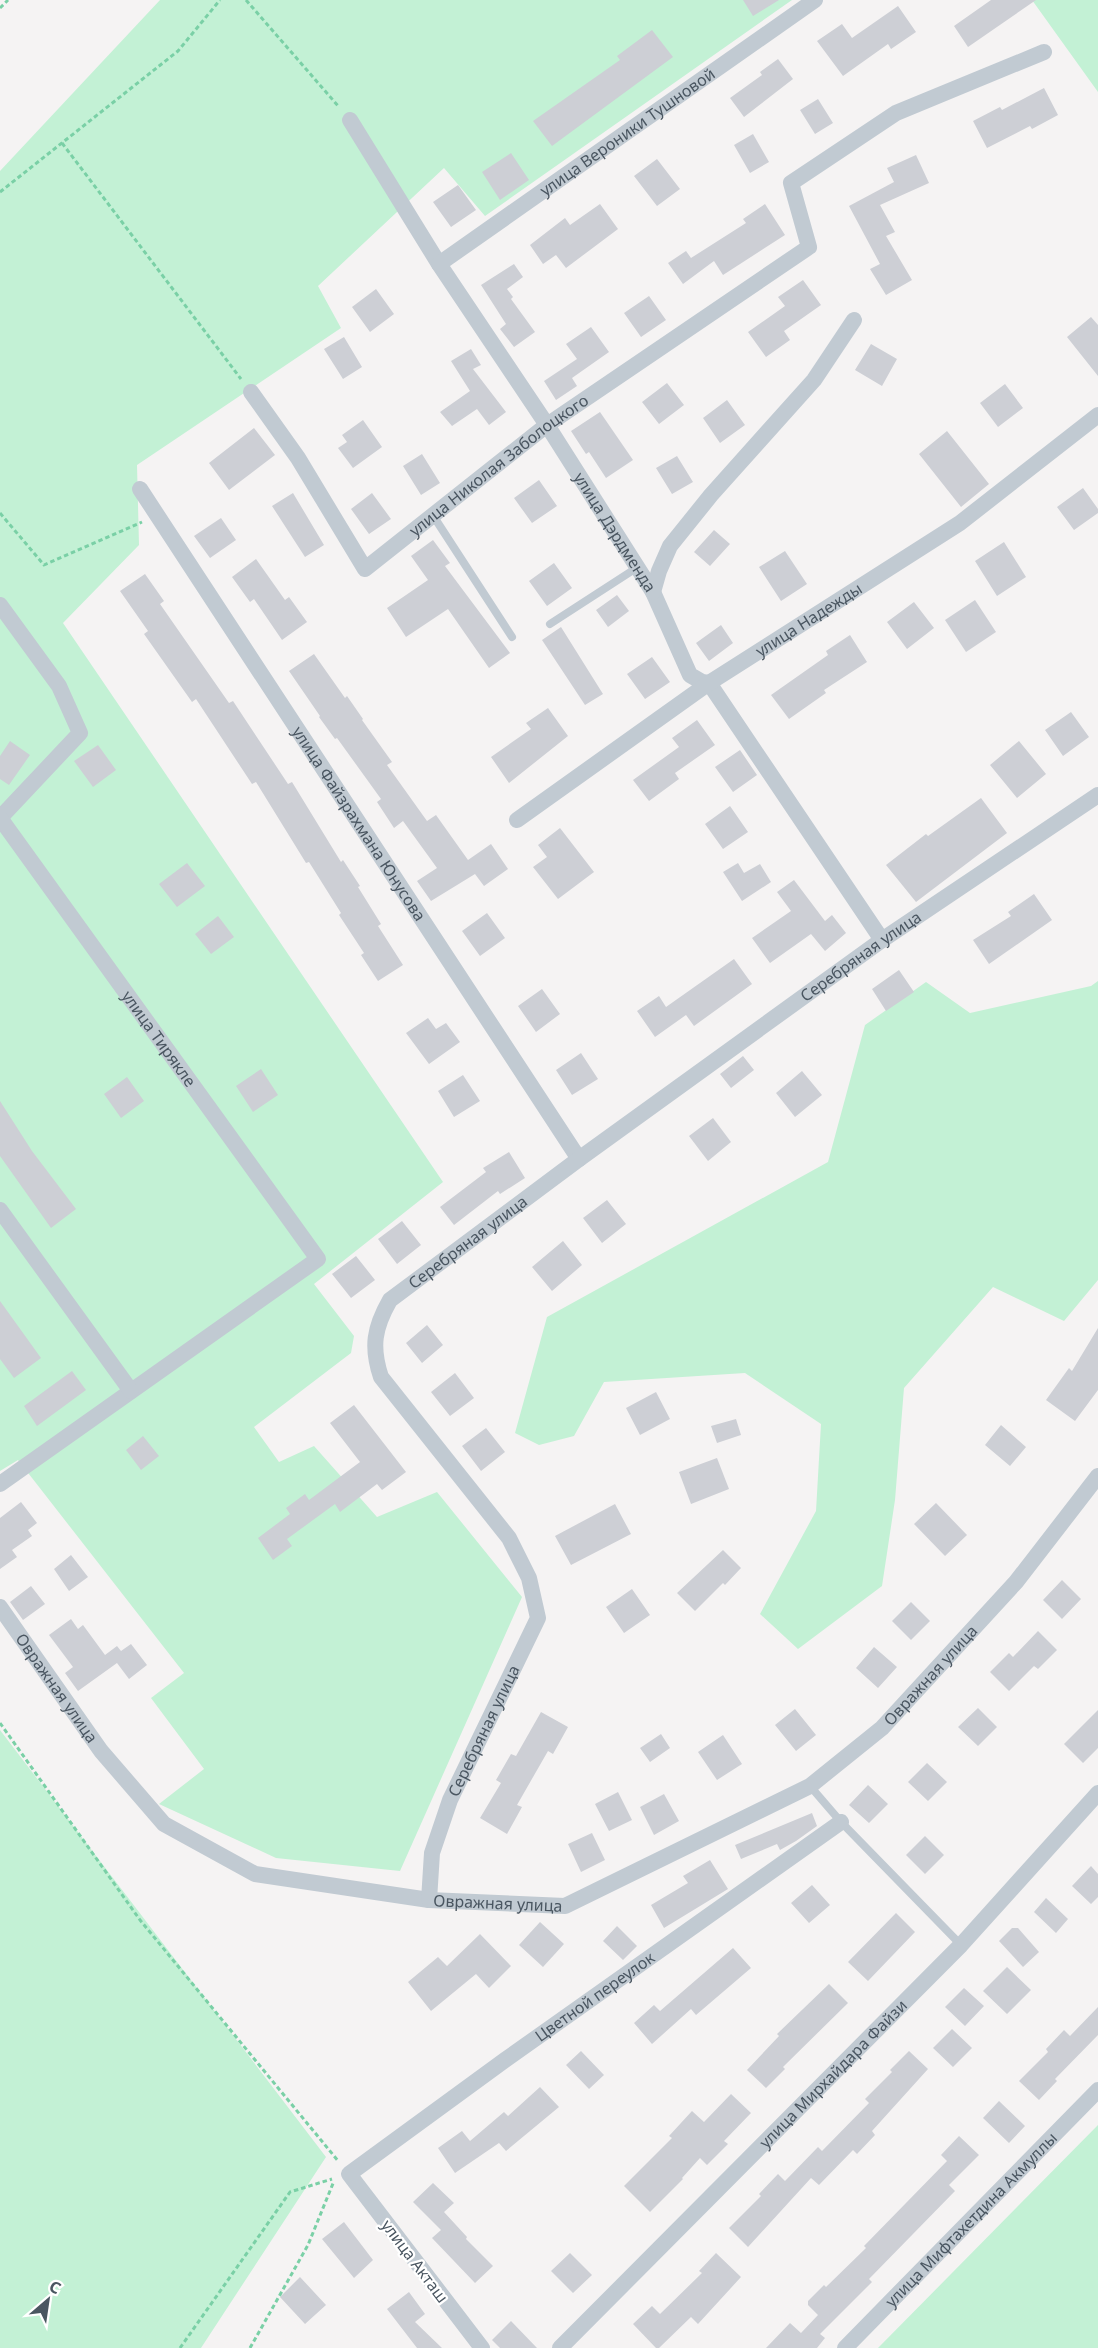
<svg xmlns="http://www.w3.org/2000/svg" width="1098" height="2348" viewBox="0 0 1098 2348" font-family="'Noto Sans',sans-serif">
  <rect width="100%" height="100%" fill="#f5f3f3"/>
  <!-- green -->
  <path fill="#c3f1d5" d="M160 0H792L485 216 444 168 318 286 341 328 137 465 139 545 63 623 443 1182 314 1284 354 1336 351 1353 254 1427 279 1462 314 1446 377 1517 437 1492 522 1597 400 1871 276 1858 159 1804 204 1769 151 1698 184 1673 18 1460 0 1471V171Z
    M1032 0H1098V92Z
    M1098 981V1280L1064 1321 993 1287 904 1388 895 1500 882 1586 798 1649 760 1614 816 1511 821 1424 745 1373 604 1382 574 1436 539 1445 515 1433 547 1317 828 1162 865 1025 926 982 970 1013 1091 986Z
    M0 1730 326 2157 201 2348H0Z
    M1098 2125V2348H878Z"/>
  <!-- building -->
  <path fill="#cdcfd5" d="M743 0H779L753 16Z
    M991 0H1036L968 47 954 26Z
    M898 6 916 32 891 49 888 44 843 76 817 41 842 24 852 38Z
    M652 30 673 57 552 146 533 121 620 60 617 56Z
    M778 59 793 79 744 117 730 98 762 75 760 72Z
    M1044 88 1058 115 1032 129 1030 126 987 148 973 121 1000 107 1002 110Z
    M818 99 833 123 815 134 800 110Z
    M753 134 769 162 750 173 734 145Z
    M511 153 529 180 500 200 482 172Z
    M916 155 929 183 880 205 895 232 886 236 912 280 886 295 870 269 880 264 849 206 894 182 887 168Z
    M657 159 680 189 657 206 634 176Z
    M458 185 476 210 451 227 433 202Z
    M600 204 618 229 566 268 556 255 543 264 530 245 565 218 570 225Z
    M765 204 785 235 723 275 714 261 683 284 668 263 686 251 691 258 746 223 743 219Z
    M514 264 523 277 507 289 513 297 511 299 535 332 514 347 500 329 506 324 481 285Z
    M803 280 821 305 784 331 790 340 766 357 748 332 785 306 778 297Z
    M376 289 394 314 370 332 352 307Z
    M649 296 666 320 641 337 624 313Z
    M1091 317 1098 325V376L1067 337Z
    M591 327 609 352 572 378 577 386 556 400 544 381 577 359 566 344Z
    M344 337 362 367 343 379 324 349Z
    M871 344 897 359 882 386 855 370Z
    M471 349 481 365 473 369 506 412 489 425 477 409 452 426 440 412 470 391 451 361Z
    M667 383 684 405 659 424 642 402Z
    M1005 384 1023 408 998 427 980 403Z
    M727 400 745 425 720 443 703 418Z
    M600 412 633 460 606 478 589 452 586 454 571 431Z
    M363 420 382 447 353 468 338 448 347 442 342 435Z
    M254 428 275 455 229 490 209 463Z
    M947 431 989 484 961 507 919 454Z
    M422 454 440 483 421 495 403 466Z
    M677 456 693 482 672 494 656 468Z
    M539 480 557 506 532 523 514 498Z
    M1083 488 1098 509V513L1074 530 1057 507Z
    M293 493 324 545 305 557 272 506Z
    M372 493 391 519 369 534 351 509Z
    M221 518 236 540 210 558 194 536Z
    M714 530 730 544 710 566 694 552Z
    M433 540 450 563 445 566 510 653 489 668 448 609 406 637 387 608 428 580 411 556Z
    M1004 542 1026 577 997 596 975 561Z
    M785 551 807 584 781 601 759 567Z
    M256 559 285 600 289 597 307 622 282 640 254 599 250 602 232 577Z
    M554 563 572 588 547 606 529 581Z
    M145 574 164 601 160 604 229 703 233 701 288 784 292 782 341 862 343 860 360 886 358 887 381 924 378 926 403 965 378 981 361 955 364 953 339 915 341 913 309 862 306 863 256 782 252 784 196 699 192 702 144 634 148 631 120 591Z
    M617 595 629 611 608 627 596 610Z
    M975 600 996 632 966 652 945 620Z
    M914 602 934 628 907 649 887 622Z
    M721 625 733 643 709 661 696 643Z
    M561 627 603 694 585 705 542 640Z
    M850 635 867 662 824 690 826 693 789 719 771 695 828 655 826 651Z
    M314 654 345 698 347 696 363 719 362 720 392 762 387 765 427 821 436 815 468 860 491 844 508 869 484 886 475 874 431 901 417 881 437 868 403 821 394 828 377 802 381 799 337 738 335 739 319 717 320 716 289 671Z
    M652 657 670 682 645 699 627 674Z
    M548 708 568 736 509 783 491 757 531 729 526 723Z
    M1071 712 1089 737 1063 756 1045 730Z
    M697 720 715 745 675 773 679 779 649 801 633 780 679 747 672 738Z
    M10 741 30 755 9 785 0 779V756Z
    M1019 741 1046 774 1017 798 990 765Z
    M98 745 116 770 93 787 74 761Z
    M740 750 757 775 733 792 715 767Z
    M981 798 1007 833 916 902 886 865 926 834 928 836Z
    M730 806 748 832 723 849 705 824Z
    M560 828 594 872 558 899 533 867 547 857 538 845Z
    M187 863 205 886 177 907 159 884Z
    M738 863 744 873 760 864 771 882 742 901 723 872Z
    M794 880 825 921 832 915 846 933 825 951 811 934 770 963 752 938 791 911 777 892Z
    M1034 894 1052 920 989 964 973 940 1011 916 1008 912Z
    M487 913 505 938 480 956 462 931Z
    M218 916 234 937 211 954 195 934Z
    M734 959 752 984 694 1026 686 1015 655 1037 637 1011 659 996 666 1007Z
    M899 970 914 992 886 1011 872 989Z
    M542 989 560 1014 536 1032 518 1006Z
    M428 1018 436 1029 446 1023 460 1042 429 1064 406 1033Z
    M581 1053 598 1079 572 1095 556 1070Z
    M743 1056 754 1070 731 1088 720 1074Z
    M261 1069 278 1095 253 1112 236 1086Z
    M802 1071 822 1095 795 1117 776 1093Z
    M463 1075 480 1101 454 1117 438 1091Z
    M127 1077 144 1101 121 1118 104 1094Z
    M0 1101 32 1151 76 1209 51 1228 0 1156Z
    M713 1118 731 1142 708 1161 689 1136Z
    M509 1152 525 1178 500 1194 498 1191 454 1225 440 1207 486 1172 483 1168Z
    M607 1200 626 1224 602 1243 583 1218Z
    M402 1221 421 1245 397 1264 378 1239Z
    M563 1241 582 1265 552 1291 532 1267Z
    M356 1256 375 1280 351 1298 332 1274Z
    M0 1301 41 1358 14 1378 0 1359Z
    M427 1325 443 1345 422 1363 406 1343Z
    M1098 1328V1390L1075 1421 1046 1400 1069 1368 1072 1371Z
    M72 1371 86 1390 37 1426 24 1406Z
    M455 1373 474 1398 450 1416 431 1392Z
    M656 1392 670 1419 640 1435 626 1408Z
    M354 1405 406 1472 382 1490 377 1484 340 1512 335 1504 287 1539 292 1546 273 1560 258 1538 290 1514 286 1508 305 1494 309 1500 360 1462 330 1423Z
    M736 1419 741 1435 717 1443 711 1426Z
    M1001 1425 1026 1447 1010 1466 985 1445Z
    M486 1428 505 1452 481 1471 462 1446Z
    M143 1436 159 1456 141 1470 126 1450Z
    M717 1458 729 1489 691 1504 679 1472Z
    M21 1502 37 1523 28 1530 32 1536 12 1550 17 1557 0 1569V1518Z
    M936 1503 967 1535 945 1556 914 1524Z
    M615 1504 631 1534 571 1565 555 1536Z
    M723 1550 741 1568 725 1585 723 1583 695 1611 677 1593Z
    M71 1555 88 1577 69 1591 54 1569Z
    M1062 1580 1081 1599 1062 1619 1043 1600Z
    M31 1586 45 1604 23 1620 10 1602Z
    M632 1589 650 1615 624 1633 606 1607Z
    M911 1602 930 1621 911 1640 892 1621Z
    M71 1619 78 1629 83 1625 105 1655 117 1646 121 1651 131 1644 147 1665 129 1679 117 1663 78 1691 65 1673 73 1667 49 1635Z
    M1038 1631 1057 1650 1038 1669 1034 1666 1009 1691 990 1672 1009 1653 1013 1657Z
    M874 1647 897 1667 878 1688 856 1668Z
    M978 1708 997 1727 978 1746 958 1727Z
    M795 1709 816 1735 796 1751 775 1725Z
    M1098 1710V1748L1083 1763 1064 1744Z
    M541 1712 568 1727 553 1754 548 1751 517 1805 522 1807 507 1834 480 1818 501 1783 496 1780 511 1754 516 1756Z
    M661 1734 670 1748 650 1762 640 1748Z
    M723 1735 742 1764 717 1780 698 1752Z
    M927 1763 947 1782 928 1801 908 1782Z
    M868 1785 888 1804 869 1823 849 1805Z
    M618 1792 632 1820 609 1831 595 1804Z
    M664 1794 679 1821 654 1835 640 1807Z
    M812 1813 817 1826 796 1841 780 1850 777 1844 741 1859 735 1845Z
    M592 1833 605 1860 581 1872 568 1844Z
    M925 1836 944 1855 925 1874 906 1855Z
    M710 1860 728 1889 664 1928 651 1905 688 1883 683 1876Z
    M1091 1866 1098 1874V1897L1091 1904 1072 1886Z
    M812 1885 830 1905 809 1923 791 1903Z
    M1046 1898 1068 1919 1056 1933 1034 1912Z
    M896 1913 915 1932 868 1981 848 1962Z
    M540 1922 564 1944 543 1967 519 1945Z
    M617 1926 637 1946 623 1960 603 1941Z
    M1012 1928H1018L1039 1952 1023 1967 999 1941Z
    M480 1934 511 1966 489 1988 476 1974 431 2011 408 1982 438 1957 447 1966Z
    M733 1948 751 1968 696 2015 691 2009 652 2044 634 2023 654 2005 660 2011Z
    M1007 1967 1031 1990 1007 2014 983 1991Z
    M829 1984 848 2003 783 2067 785 2069 766 2088 747 2070 779 2036 777 2034Z
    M964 1988 984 2006 965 2026 945 2007Z
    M1098 2007V2035L1055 2079 1057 2081 1039 2100 1019 2081 1048 2052 1046 2049 1064 2030 1070 2036Z
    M952 2029 972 2048 953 2067 933 2048Z
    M581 2051 604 2075 589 2089 566 2065Z
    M909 2051 928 2069 872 2131 875 2135 857 2154 853 2150 819 2185 811 2178 748 2247 729 2228 761 2196 759 2194 778 2174 785 2181 818 2147 822 2151 869 2103 865 2099 892 2072 890 2070Z
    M540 2087 559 2107 506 2151 499 2143 455 2173 438 2148 462 2131 470 2141 504 2112 508 2116Z
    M731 2094 751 2113 724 2141 728 2144 707 2165 700 2158 682 2178 683 2179 650 2212 624 2186 672 2138 669 2136 692 2111 704 2122Z
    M999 2101 1025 2126 1009 2143 983 2118Z
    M959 2136 979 2155 949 2185 955 2191 869 2279 872 2282 820 2334 825 2338 817 2348H766L790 2323 801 2333 818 2315 808 2305V2301L824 2285 826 2287 866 2248 864 2246 947 2161 941 2155Z
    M433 2183 454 2203 444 2212 467 2237 466 2239 493 2266 475 2283 432 2238 441 2230 413 2202Z
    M344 2222 373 2260 354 2278 322 2239Z
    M570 2253 592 2275 573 2293 551 2271Z
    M716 2253 741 2277 698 2324 691 2317 659 2348H656L633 2324 652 2306 660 2314 702 2273 699 2271Z
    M300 2277 326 2305 305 2324 280 2297Z
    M409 2292 425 2314 415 2322 442 2348H417L387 2309Z
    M511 2321 537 2348H500L492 2340Z"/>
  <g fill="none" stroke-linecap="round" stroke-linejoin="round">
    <!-- path -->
    <path stroke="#7ad0a6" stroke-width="3" stroke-dasharray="4.5 3" stroke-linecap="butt" d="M246 0 339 107
      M0 8 8 0
      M62 143 241 379
      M0 192 178 51 220 0
      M0 513 44 565 142 522
      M0 1723 140 1920 339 2162
      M180 2348 290 2192 332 2179
      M250 2348 308 2245 334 2181"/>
    <!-- service -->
    <path stroke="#c1cad2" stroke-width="8" d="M434 517 512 637
      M550 624 638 567
      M810 1786 841 1822 961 1945"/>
    <!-- minor -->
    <g stroke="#c1cad2" stroke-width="16">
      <path id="s1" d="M350 120 439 264 547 425 653 592 690 675 702 682 709 683 882 940"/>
      <path id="s2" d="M439 264 815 0"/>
      <path id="s3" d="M251 392 298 458 365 569 547 425 809 247 791 183 896 113 1044 52"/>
      <path id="s4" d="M140 489 579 1159"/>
      <path d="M653 592 659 571 670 546 711 495 814 380 854 320"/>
      <path d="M0 605 59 686 80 733 0 818"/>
      <path id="s5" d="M0 818 318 1259 0 1484"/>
      <path id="s6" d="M517 820 709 683 960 523 1098 415"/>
      <path d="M0 1210 131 1391"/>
      <path id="s7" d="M0 1607 101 1751 164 1824 255 1874 429 1900 565 1906 810 1786 882 1728 1016 1582 1098 1476"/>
      <path id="s8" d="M429 1900 432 1853 450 1800 538 1618 529 1578 509 1538 381 1377C371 1347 374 1328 390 1300L579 1159 882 940 1098 795"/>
      <path id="s9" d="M482 2348 349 2174 505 2060 841 1822"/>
      <path id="s10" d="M560 2348 961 1945 1098 1793"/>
      <path id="s11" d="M845 2348 1098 2090"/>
    </g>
  </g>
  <g text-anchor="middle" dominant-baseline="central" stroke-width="4.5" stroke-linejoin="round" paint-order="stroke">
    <!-- street labels -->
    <g font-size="16" fill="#4a5661" stroke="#fff">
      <text stroke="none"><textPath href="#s2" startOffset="230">улица Вероники Тушновой</textPath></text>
      <text stroke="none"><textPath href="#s3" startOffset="380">улица Николая Заболоцкого</textPath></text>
      <text stroke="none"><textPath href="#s1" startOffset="490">улица Дэрдменда</textPath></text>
      <text stroke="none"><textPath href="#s6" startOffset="354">улица Надежды</textPath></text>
      <text stroke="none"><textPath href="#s4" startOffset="400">улица Файзрахмана Юнусова</textPath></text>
      <text stroke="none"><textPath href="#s8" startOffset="1260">Серебряная улица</textPath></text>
      <text stroke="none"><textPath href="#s5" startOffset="272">улица Тирякле</textPath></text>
      <text stroke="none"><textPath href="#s8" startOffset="774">Серебряная улица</textPath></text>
      <text stroke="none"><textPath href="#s7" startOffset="1125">Овражная улица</textPath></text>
      <text stroke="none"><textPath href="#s7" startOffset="99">Овражная улица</textPath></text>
      <text stroke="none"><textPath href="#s8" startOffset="180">Серебряная улица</textPath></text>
      <text stroke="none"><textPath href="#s7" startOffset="621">Овражная улица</textPath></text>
      <text stroke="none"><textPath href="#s9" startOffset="522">Цветной переулок</textPath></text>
      <text stroke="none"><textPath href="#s10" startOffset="387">улица Мирхайдара Файзи</textPath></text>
      <text stroke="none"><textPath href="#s11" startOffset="180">улица Мифтахетдина Акмуллы</textPath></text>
      <text transform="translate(415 2261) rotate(53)">улица Акташ</text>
    </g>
  </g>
  <!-- north arrow -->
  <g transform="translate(48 2300) rotate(29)" stroke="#ffffff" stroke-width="4.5" paint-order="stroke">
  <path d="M0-4.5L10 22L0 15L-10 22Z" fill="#4a5661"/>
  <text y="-9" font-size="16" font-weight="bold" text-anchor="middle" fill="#4a5661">С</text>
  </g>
</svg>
